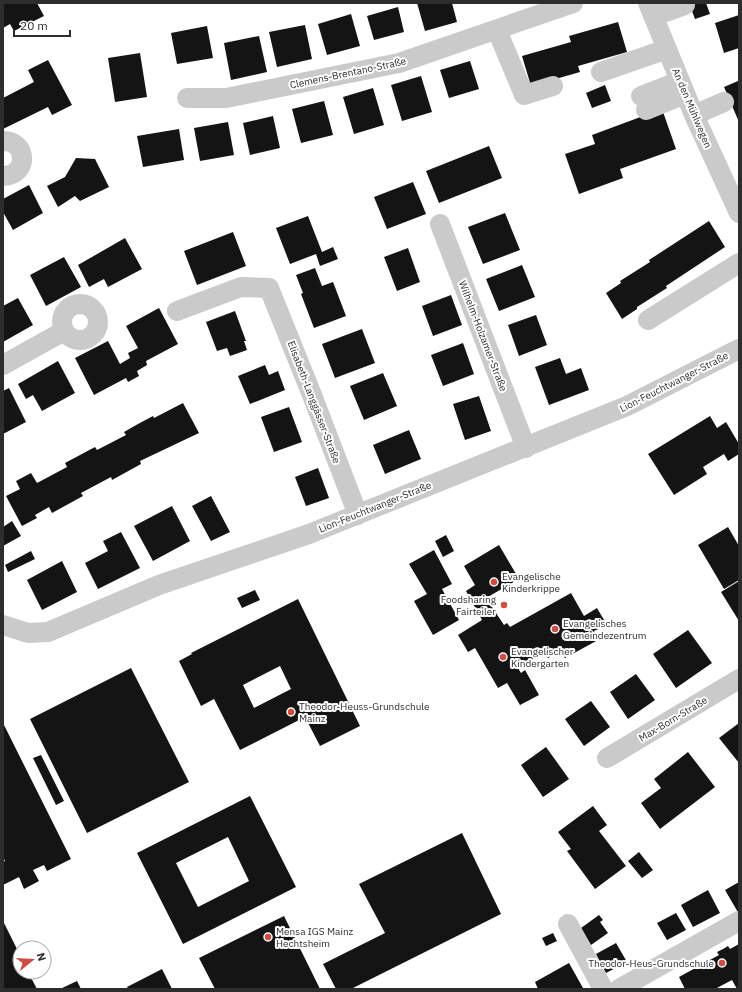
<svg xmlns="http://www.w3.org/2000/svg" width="742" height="992" viewBox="0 0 742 992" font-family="'IBM Plex Sans',sans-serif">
  <rect width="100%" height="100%" fill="#fff"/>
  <!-- building -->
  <path fill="#141414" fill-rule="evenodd" d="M3 3H37L44 16 14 31 10 24 3 28Z
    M417 3H452L457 22 425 31Z
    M689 3H706L710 14 695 19Z
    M398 7 404 32 374 40 367 16Z
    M351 14 360 46 327 55 318 24Z
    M739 15V48L724 53 715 23Z
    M618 22 627 52 578 66 580 72 531 86 522 56 571 42 569 36Z
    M305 25 312 59 277 67 269 32Z
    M207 26 213 58 177 64 171 33Z
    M259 36 267 72 231 80 224 43Z
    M140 53 147 97 115 102 108 58Z
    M48 60 72 105 52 115 48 107 3 129V98L34 82 28 70Z
    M470 61 479 89 449 98 440 70Z
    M421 76 432 112 402 121 391 85Z
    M738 81 739 84V122L724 87Z
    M605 85 611 101 592 108 586 93Z
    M373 88 384 125 354 134 343 97Z
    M324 101 333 135 301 143 292 109Z
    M662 109 676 149 620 169 623 178 579 194 565 154 595 144 592 135Z
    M273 116 280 148 250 155 243 123Z
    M228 122 234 155 200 161 194 128Z
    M179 129 184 160 143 167 137 136Z
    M489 146 502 178 439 203 426 171Z
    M76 158 95 159 109 187 80 201 75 196 58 207 47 186 65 177Z
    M413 182 426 214 387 229 374 197Z
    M29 185 43 213 13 230 3 212V199Z
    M505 213 520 250 483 264 468 227Z
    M308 216 322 252 333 247 338 259 320 266 316 254 290 264 276 228Z
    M709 221 725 247 666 286 667 288 637 307V309L622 319 606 293 621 283 620 281 650 262 649 260Z
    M233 232 246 266 197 285 184 251Z
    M125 238 142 269 108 287 104 279 89 287 78 265Z
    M408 248 420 282 397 291 384 257Z
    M64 257 81 287 46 306 30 275Z
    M522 265 535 297 499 311 486 279Z
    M315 268 322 286 333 282 346 316 314 328 301 294 303 293 296 275Z
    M451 295 462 325 433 336 422 306Z
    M18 298 33 325 3 342V306Z
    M159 308 178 344 146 361 147 365 137 371 139 376 128 382 126 378 94 395 75 358 108 341 120 364 130 358 128 353 138 348 126 326Z
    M235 311 246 341H244L247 350 230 356 227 348 217 351 206 322Z
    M536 315 547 345 519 356 508 325Z
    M362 329 375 363 335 378 322 344Z
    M463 343 474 374 443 386 431 355Z
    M560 358 566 374 581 368 589 390 549 405 535 367Z
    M58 361 75 393 42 411 33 395 26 399 18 384Z
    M265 365 269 375 278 371 285 390 250 404 238 376Z
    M383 373 397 406 364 420 350 386Z
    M9 388 26 422 3 434V391Z
    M479 396 491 431 465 440 453 404Z
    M183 403 199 433 140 461 141 464 112 480 111 477 81 493 83 496 52 513 49 507 35 515 37 518 22 526 6 496 20 489 16 481 31 473 37 483 67 467 65 463 95 447 97 450 126 435 124 432 138 424 153 416 154 418Z
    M289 407 302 442 274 452 261 417Z
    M710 416 717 428 726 422 739 444V454L728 461 724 454 703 467 707 474 674 495 648 454Z
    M409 430 421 459 385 474 373 445Z
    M318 468 329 498 306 506 295 477Z
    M211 496 230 532 211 541 192 506Z
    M172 506 190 541 153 561 134 526Z
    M12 521 21 536 3 546V527Z
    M728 527 739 546V580L724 589 698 545Z
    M121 532 140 568 98 589 85 563 108 551 103 541Z
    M446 535 454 551 443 557 435 541Z
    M499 545 519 579 486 598 504 625 507 623 510 627 571 593 584 616 597 608 607 625 594 631 598 640 565 658 560 651 548 658 544 652 518 668 521 673 525 670 539 695 520 705 507 683 498 688 475 648 468 652 458 635 482 620 466 591 475 585 464 566Z
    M434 550 452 584 442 589 459 620 433 635 414 601 427 594 409 564Z
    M31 551 35 559 8 572 5 565Z
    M62 561 77 592 42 610 27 580Z
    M739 581V621L721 592Z
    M255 590 260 600 242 608 237 598Z
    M298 599 360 726 320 746 305 717 240 750 214 699 201 706 179 661 192 654 191 653ZM280 666 291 689 254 708 243 685Z
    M688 630 712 663 676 688 653 654Z
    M131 668 189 782 87 833 30 719Z
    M636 674 655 700 628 719 610 692Z
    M591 701 610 727 584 746 565 719Z
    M3 723 71 859 47 871 44 865 33 870 39 881 24 889 19 877 3 885V862L5 861 3 857Z
    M739 723V763L719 738Z
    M546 747 569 779 543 797 521 765Z
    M688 752 715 787 660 829 641 803 661 788 654 779Z
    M41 755 64 801 56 805 33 758Z
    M250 796 296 887 183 944 137 853ZM228 837 249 881 198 907 176 863Z
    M593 806 607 825 599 831 626 866 595 889 567 851 571 849 558 832Z
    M462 833 501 914 351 989H336L323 964 385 933 359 884Z
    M639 852 653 870 642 878 628 861Z
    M739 882V914L725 890Z
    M708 890 720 913 693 927 681 905Z
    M676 913 686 930 667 940 657 923Z
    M599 915 603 920 600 922 608 933 591 945 581 928Z
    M284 916 320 989H215L199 958Z
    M3 921 20 955V972H28L37 989H3Z
    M553 933 557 941 546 946 542 938Z
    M616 943 627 962 606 973 596 954Z
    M739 944V989H737L732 980 715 989H685L679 977 719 955 717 952 723 949 728 946 730 949Z
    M569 963 583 988 538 989 535 982Z
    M162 969 172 989H128L127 987Z
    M77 981 81 989H60Z"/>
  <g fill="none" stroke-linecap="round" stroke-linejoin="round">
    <!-- minor -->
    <path stroke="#cacaca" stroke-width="20" d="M648 3 694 115 739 213
      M654 16 685 5
      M497 30 524 95 553 86
      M601 72 667 49
      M641 96 680 81
      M187 98H226L399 63 573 3
      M646 110 685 94
      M694 115 724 102
      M3 141C27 140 30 175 3 176
      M440 224 526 448
      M62 322a18 18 0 1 1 36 0a18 18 0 1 1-36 0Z
      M177 311 241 287 269 288 312 395 358 515
      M648 320 739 263
      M3 365 64 331
      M3 625 28 633 48 632 159 585 309 534 627 406 739 349
      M607 758 739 679
      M568 924 603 989
      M619 989 739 921"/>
  </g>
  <!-- markers -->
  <g fill="#cf4c44" stroke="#fff" stroke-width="1.5">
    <circle cx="494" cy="582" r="4"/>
    <circle cx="504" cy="605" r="4"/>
    <circle cx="555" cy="629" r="4"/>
    <circle cx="503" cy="657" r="4"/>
    <circle cx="291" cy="712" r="4"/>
    <circle cx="268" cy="937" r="4"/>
    <circle cx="722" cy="963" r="4"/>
  </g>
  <g text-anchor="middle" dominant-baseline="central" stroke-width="4" stroke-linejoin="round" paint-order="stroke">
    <!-- street labels -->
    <g font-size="10" fill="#2d2d2d" stroke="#fff">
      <text transform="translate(348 73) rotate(-12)">Clemens-Brentano-Straße</text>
      <text transform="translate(692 108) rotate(67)">An den Mühlwegen</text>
      <text transform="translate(483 336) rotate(69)">Wilhelm-Holzamer-Straße</text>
      <text transform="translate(674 382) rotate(-27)">Lion-Feuchtwanger-Straße</text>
      <text transform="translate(314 402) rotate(69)">Elisabeth-Langgässer-Straße</text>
      <text transform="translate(375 507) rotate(-22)">Lion-Feuchtwanger-Straße</text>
      <text transform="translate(673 719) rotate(-31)">Max-Born-Straße</text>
    </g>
    <!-- poi labels -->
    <g font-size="10" fill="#2d2d2d" stroke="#fff" text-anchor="start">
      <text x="502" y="576">Evangelische<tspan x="502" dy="12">Kinderkrippe</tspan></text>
      <text x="496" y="599" text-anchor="end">Foodsharing<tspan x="496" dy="12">Fairteiler</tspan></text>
      <text x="563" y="623">Evangelisches<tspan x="563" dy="12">Gemeindezentrum</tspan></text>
      <text x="511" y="651">Evangelischer<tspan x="511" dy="12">Kindergarten</tspan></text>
      <text x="299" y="706">Theodor-Heuss-Grundschule<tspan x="299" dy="12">Mainz</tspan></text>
      <text x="276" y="931">Mensa IGS Mainz<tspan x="276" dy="12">Hechtsheim</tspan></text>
      <text x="714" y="963" text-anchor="end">Theodor-Heus-Grundschule</text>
    </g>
  </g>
  <!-- border -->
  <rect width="742" height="992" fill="none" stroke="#2d2d2d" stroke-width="8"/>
  <!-- north arrow -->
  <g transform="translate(32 960) rotate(72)"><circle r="19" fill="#ffffff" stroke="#ababab"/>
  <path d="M0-3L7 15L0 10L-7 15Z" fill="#cf4c44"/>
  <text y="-6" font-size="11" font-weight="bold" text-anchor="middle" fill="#2d2d2d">N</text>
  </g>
  <!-- scale -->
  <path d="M14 30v6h56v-6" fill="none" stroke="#2d2d2d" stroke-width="2"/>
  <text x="20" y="30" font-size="12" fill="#2d2d2d" stroke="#ffffff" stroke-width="3" paint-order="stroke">20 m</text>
</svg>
